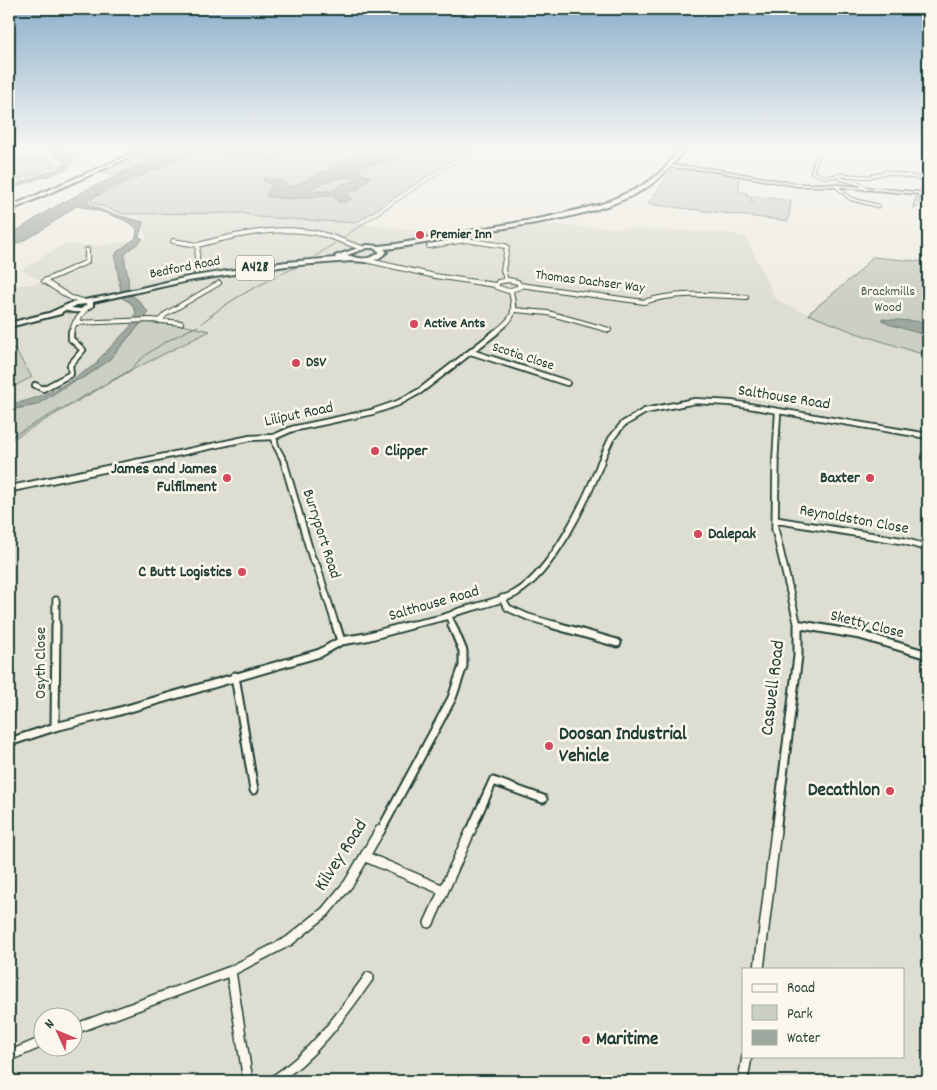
<svg xmlns="http://www.w3.org/2000/svg" width="937" height="1090" viewBox="0 0 937 1090" font-family="Dekko,sans-serif">
  <rect width="100%" height="100%" fill="#eeece1"/>
  <filter id="ink" filterUnits="userSpaceOnUse"><feTurbulence type="fractalNoise" baseFrequency=".02" numOctaves="2"/><feDisplacementMap in="SourceGraphic" scale="10" xChannelSelector="R" yChannelSelector="G"/><feConvolveMatrix kernelMatrix="1 2 1 2 8 2 1 2 1" color-interpolation-filters="sRGB"/></filter>
  <g filter="url(#ink)">
    <!-- built -->
    <path fill="#ddddd2" fill-rule="evenodd" d="M242 213 258 217 320 220 447 233 549 225 730 233 746 237 775 298 784 304 856 333 928 356V1081H9V441L130 371 209 331 167 324H133L123 336 98 361 99 362 89 370 42 396 9 404V389L14 387V348L9 349V287L43 282 21 270 66 243 90 246 147 240 140 215ZM743 969H903V1056H743ZM42 1018H72V1048H42Z"/>
    <!-- green -->
    <path fill="#cbcfc4" stroke="#75867c" d="M154 148H180L117 175 101 171Z
      M204 148H471L356 223 258 217 242 213 123 214 91 202 92 198Z
      M24 157 51 160 58 165 9 183V161Z
      M683 168 712 171 739 176V192L747 193V196H752L751 202H754V196L791 201 788 221 648 204 671 172Z
      M872 257 928 262V356L856 333 808 314 859 272Z
      M142 322 182 325 210 331 130 371 9 441V410L36 405 72 382 85 377 108 361Z
      M14 348 32 377 9 389V349Z"/>
    <!-- water -->
    <path fill="#9fa89f" stroke="#6c7d74" fill-rule="evenodd" d="M47 148H65L60 153 72 158 74 161 67 169 9 189V187L56 169 64 164 65 160 55 157Z
      M180 148H204L107 189 88 200 89 204 106 212 143 222 139 237 143 239C138 245 126 249 125 256 123 266 133 282 126 291L137 299 148 312 146 317 108 361 85 377 72 382 36 405 9 410V404C43 400 71 381 99 362L97 361 131 326 136 312 131 303 122 298 115 256 118 251 136 238 137 229C129 219 92 208 76 206L39 232 9 248V236L46 212 88 189Z
      M228 148H329C313 156 298 149 282 152V157C271 163 263 157 252 157 240 157 232 158 220 154Z
      M364 148H434L417 153 401 152 400 158 375 164 358 166 361 171 359 173 371 177 357 190 351 191 348 195 352 198 347 202H338L334 196 284 199 266 196 272 185 263 181V178L277 180 292 187 364 152ZM342 177H353L359 180 343 184 332 191H310V189L323 183Z
      M881 319 928 322V336L888 324Z"/>
    <g fill="none" stroke-linecap="round" stroke-linejoin="round">
      <!-- stream -->
      <path stroke="#6c7d74" stroke-width="1" d="M345 236 478 148
        M314 257 335 243
        M202 323C231 297 266 282 300 265
        M9 438 129 371C147 350 173 337 198 326"/>
      <defs>
        <path id="street-far5" d="M9 152 25 148
          M9 157 18 152
          M816 159 812 172 825 177
          M838 175 839 178 860 184 866 189
          M825 177 842 175 868 177 886 172 928 180
          M836 186 851 199 878 206
          M915 206 920 193
          M273 230H293"/>
        <path id="street-far4" d="M173 241 198 245
          M429 246 466 240 505 246 507 247 503 270 506 280
          M365 260 435 276 495 285
          M196 272 198 245C238 234 280 225 321 234 335 237 348 244 362 248
          M508 280 518 282 520 287 508 291 496 287 498 282Z
          M520 285 644 302C676 291 713 295 746 297
          M83 301 71 298 44 281 87 262V250
          M515 310 548 313 609 330
          M159 321 166 314 219 283
          M75 323 151 320 181 323
          M71 333 75 322 86 309
          M494 333C514 318 516 315 511 291"/>
        <path id="street-far3" d="M471 352 567 383
          M35 385 43 389 71 374 70 365 83 350 71 339V332
          M274 437 276 446 285 463
          M133 463 250 438 274 437 292 429 372 412 398 403 420 391 496 332
          M600 463 611 439 623 424 645 411 695 401 731 403 928 436
          M775 463 778 412"/>
        <path id="street-far2" d="M284 462 312 558 317 566 336 626
          M776 462 775 529 798 626
          M9 489 139 462
          M775 520 904 541 928 548
          M502 598 508 608 528 617 559 626
          M449 617 453 626
          M798 624 809 626
          M56 626V600
          M406 626C420 622 446 619 457 612 473 607 502 601 516 593 553 571 586 501 601 462"/>
        <path id="street-far1" d="M336 625 341 641
          M554 625 617 643
          M802 625 860 635 928 655
          M235 676 254 790
          M55 727 56 625
          M9 742 55 727 113 713 320 653 341 641 366 637 411 625
          M380 832 452 698 463 666V651L452 625
          M470 832 493 781 543 799
          M776 832 798 656V625"/>
        <path id="street" d="M366 857 443 890
          M429 923 471 830
          M759 969 776 830
          M231 971 248 1081
          M72 1030 231 971 289 941 325 912 349 883 380 830
          M9 1056 42 1042
          M273 1081C314 1055 341 1016 369 977
          M743 1081 747 1056"/>
        <path id="secondary" d="M670 165 714 169 797 184H829L928 193V195L829 186H797L714 171 669 167Z"/>
        <path id="highway" d="M145 148H151L9 211V207Z
          M681 148H686C672 166 659 181 639 192 591 218 527 224 474 233 444 239 414 246 384 249L387 252 378 259 366 262 352 261 286 266 188 281 93 302V306C85 313 76 314 65 310L62 312 61 314 9 327V323L49 313 73 302 107 296 188 277 286 262 336 258 335 256 367 245 379 246 396 244 548 217 602 204 636 189 651 180 664 169ZM367 248H373L380 252C369 261 359 259 347 255ZM87 304 81 309 71 308 77 305Z"/>
      </defs>
      <!-- street-far5 casing -->
      <use href="#street-far5" stroke="#1f3d34" stroke-width="4.5"/>
      <!-- street-far4 casing -->
      <use href="#street-far4" stroke="#1f3d34" stroke-width="6"/>
      <!-- street-far3 casing -->
      <use href="#street-far3" stroke="#1f3d34" stroke-width="8"/>
      <!-- street-far2 casing -->
      <use href="#street-far2" stroke="#1f3d34" stroke-width="9"/>
      <!-- street-far1 casing -->
      <use href="#street-far1" stroke="#1f3d34" stroke-width="11"/>
      <!-- street casing -->
      <use href="#street" stroke="#1f3d34" stroke-width="12"/>
      <!-- secondary casing -->
      <use href="#secondary" stroke="#1f3d34" stroke-width="3"/>
      <!-- highway casing -->
      <use href="#highway" stroke="#1f3d34" stroke-width="4"/>
      <!-- street-far5 -->
      <use href="#street-far5" stroke="#fbf7ec" stroke-width="2.5"/>
      <!-- street-far4 -->
      <use href="#street-far4" stroke="#fbf7ec" stroke-width="4"/>
      <!-- street-far3 -->
      <use href="#street-far3" stroke="#fbf7ec" stroke-width="4.5"/>
      <!-- street-far2 -->
      <use href="#street-far2" stroke="#fbf7ec" stroke-width="5.5"/>
      <!-- street-far1 -->
      <use href="#street-far1" stroke="#fbf7ec" stroke-width="7"/>
      <!-- street -->
      <use href="#street" stroke="#fbf7ec" stroke-width="9"/>
      <!-- secondary -->
      <use href="#secondary" fill="#fbf7ec" fill-rule="evenodd"/>
      <!-- highway -->
      <use href="#highway" fill="#fbf7ec" fill-rule="evenodd"/>
    </g>
  </g>
  <!-- sky -->
  <linearGradient id="sky" x2="0" y2="1"><stop stop-color="#8bafcb"/><stop offset="0.49" stop-color="#f7f6f2"/><stop offset="1" stop-color="#f7f6f2" stop-opacity="0"/></linearGradient>
  <rect width="937" height="301" fill="url(#sky)"/>
  <!-- markers -->
  <g fill="#d1495b" stroke="#fbf7ec" stroke-width="2">
    <circle cx="420" cy="235" r="5"/>
    <circle cx="414" cy="324" r="5"/>
    <circle cx="296" cy="363" r="5"/>
    <circle cx="375" cy="451" r="5"/>
    <circle cx="227" cy="478" r="5"/>
    <circle cx="870" cy="478" r="5"/>
    <circle cx="698" cy="534" r="5"/>
    <circle cx="242" cy="572" r="5"/>
    <circle cx="549" cy="746" r="5"/>
    <circle cx="890" cy="791" r="5"/>
    <circle cx="586" cy="1040" r="5"/>
  </g>
  <g text-anchor="middle" dominant-baseline="central" stroke-width="5" stroke-linejoin="round" paint-order="stroke">
    <!-- far-poi labels -->
    <g font-size="14" font-weight="bold" fill="#1f3d34" stroke="#fbf7ec" text-anchor="start">
      <text x="430" y="235">Premier Inn</text>
      <text x="424" y="324">Active Ants</text>
      <text x="306" y="363">DSV</text>
    </g>
    <!-- far-street labels -->
    <g font-size="14" fill="#1f3d34" stroke="#fbf7ec">
      <text transform="translate(185 268) rotate(-11)">Bedford Road</text>
      <text transform="translate(590 282) rotate(7)">Thomas Dachser Way</text>
      <text transform="translate(523 357) rotate(18)">Scotia Close</text>
    </g>
    <!-- far-park labels -->
    <g font-size="14" fill="#415a51" stroke="#fbf7ec">
      <text x="888" y="292">Brackmills<tspan x="888" dy="16">Wood</tspan></text>
    </g>
    <!-- shield labels -->
    <rect fill="#fbf7ec" stroke="#61756b" stroke-width="1" x="236" y="255.5" width="38" height="25" rx="4"/>
    <g font-size="15" font-weight="bold" fill="#1f3d34">
      <text x="255" y="268">A428</text>
    </g>
    <!-- street labels -->
    <g font-size="16" fill="#1f3d34" stroke="#fbf7ec">
      <text transform="translate(784 398) rotate(9)">Salthouse Road</text>
      <text transform="translate(299 415) rotate(-12)">Liliput Road</text>
      <text transform="translate(854 520) rotate(10)">Reynoldston Close</text>
      <text transform="translate(321 534) rotate(72)">Burryport Road</text>
      <text transform="translate(434 604) rotate(-16)">Salthouse Road</text>
      <text transform="translate(867 625) rotate(14)">Sketty Close</text>
      <text transform="translate(41 663) rotate(-90)">Osyth Close</text>
    </g>
    <!-- poi labels -->
    <g font-size="16" font-weight="bold" fill="#1f3d34" stroke="#fbf7ec" text-anchor="end">
      <text x="385" y="451" text-anchor="start">Clipper</text>
      <text x="217" y="469">James and James<tspan x="217" dy="18">Fulfilment</tspan></text>
      <text x="860" y="478">Baxter</text>
      <text x="708" y="534" text-anchor="start">Dalepak</text>
      <text x="232" y="572">C Butt Logistics</text>
    </g>
    <!-- near-street labels -->
    <g font-size="19" fill="#1f3d34" stroke="#fbf7ec">
      <text transform="translate(774 688) rotate(-83)">Caswell Road</text>
      <text transform="translate(342 856) rotate(-57)">Kilvey Road</text>
    </g>
    <!-- near-poi labels -->
    <g font-size="19" font-weight="bold" fill="#1f3d34" stroke="#fbf7ec" text-anchor="start">
      <text x="559" y="735">Doosan Industrial<tspan x="559" dy="22">Vehicle</tspan></text>
      <text x="880" y="791" text-anchor="end">Decathlon</text>
      <text x="596" y="1040">Maritime</text>
    </g>
  </g>
  <!-- margin -->
  <rect width="937" height="1090" fill="none" stroke="#fbf7ec" stroke-width="30"/>
  <rect x="15" y="15" width="907" height="1060" fill="none" stroke="#1f3d34" stroke-width="2" filter="url(#ink)"/>
  <!-- legend -->
  <rect x="742" y="968" width="162" height="90" fill="#fbf7ec" stroke="#a3ada2"/>
  <rect x="752" y="984" width="25" height="8" fill="#fbf7ec" stroke="#a3ada2"/>
  <text x="787" y="992" font-size="15" fill="#1f3d34">Road</text>
  <rect x="752" y="1005" width="25" height="15" fill="#cbcfc4" stroke="#a3ada2"/>
  <text x="787" y="1018" font-size="15" fill="#1f3d34">Park</text>
  <rect x="752" y="1030" width="25" height="15" fill="#9fa89f" stroke="#a3ada2"/>
  <text x="787" y="1042" font-size="15" fill="#1f3d34">Water</text>
  <!-- north arrow -->
  <g transform="translate(58 1032) rotate(314)"><circle r="24" fill="#fbf7ec" stroke="#a3ada2"/>
  <path d="M0-4L9 19L0 12L-9 19Z" fill="#d1495b"/>
  <text y="-8" font-size="14" font-weight="bold" text-anchor="middle" fill="#1f3d34">N</text>
  </g>
</svg>
